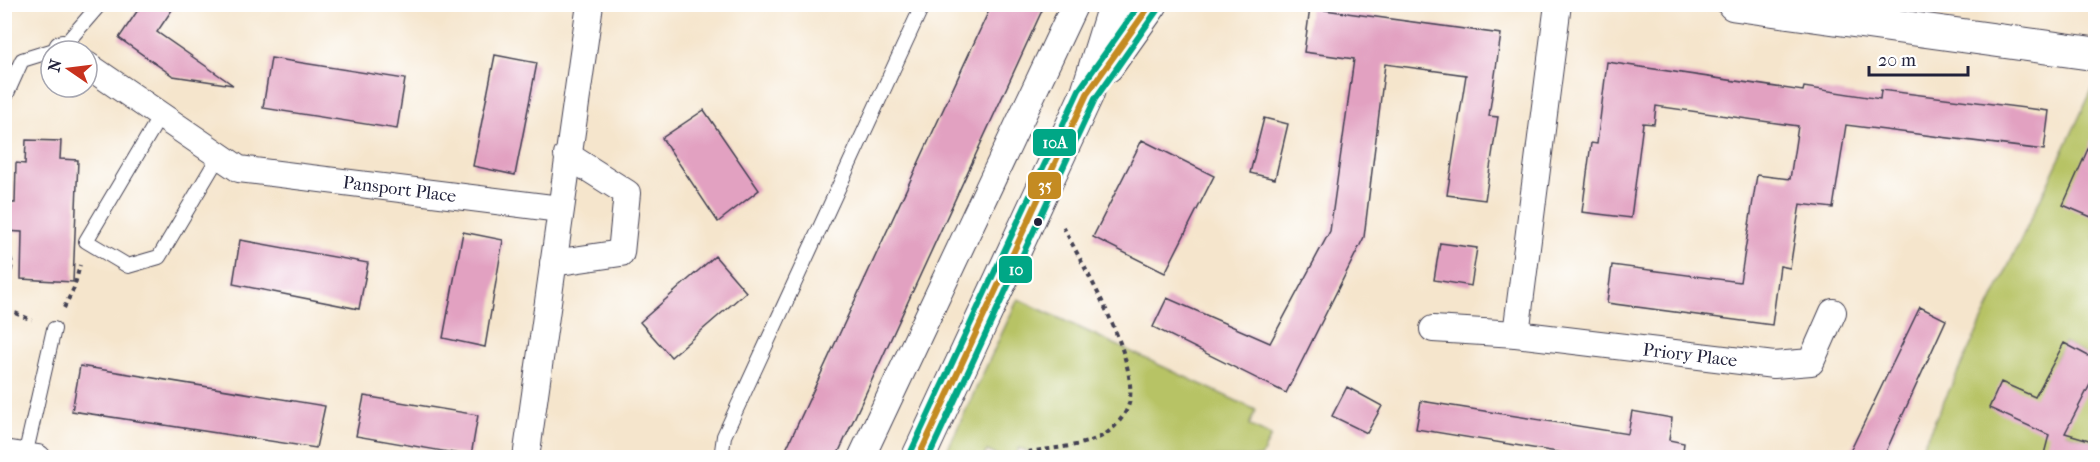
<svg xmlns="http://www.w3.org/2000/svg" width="2100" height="462" viewBox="0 0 2100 462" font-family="'IM FELL French Canon',serif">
  <rect width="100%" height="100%" fill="#fff"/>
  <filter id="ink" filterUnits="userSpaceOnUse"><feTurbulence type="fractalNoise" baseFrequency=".0167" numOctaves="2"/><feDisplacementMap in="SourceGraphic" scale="12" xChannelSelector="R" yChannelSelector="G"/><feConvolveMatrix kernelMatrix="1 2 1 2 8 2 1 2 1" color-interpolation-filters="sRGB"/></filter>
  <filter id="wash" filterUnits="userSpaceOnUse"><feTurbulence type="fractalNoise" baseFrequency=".008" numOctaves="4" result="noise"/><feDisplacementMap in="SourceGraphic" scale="24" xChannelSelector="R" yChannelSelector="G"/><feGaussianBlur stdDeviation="1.35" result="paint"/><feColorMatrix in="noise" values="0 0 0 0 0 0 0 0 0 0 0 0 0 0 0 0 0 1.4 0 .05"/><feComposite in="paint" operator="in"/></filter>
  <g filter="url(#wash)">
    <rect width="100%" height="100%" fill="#f5e5cc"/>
    <!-- green -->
    <path fill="#b7c365" stroke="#6c7250" stroke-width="1.5" d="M2095 84V360L2064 343 2054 363 2095 385V442L2065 433 2060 451 2046 447 2043 457 1917 458Z
      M1018 299 1256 410 1249 425 1271 436 1261 457 1039 458 1019 448 1015 457H1001L987 451 983 457H944Z"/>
    <g id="blocks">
      <!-- building -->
      <path fill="#e2a1c1" d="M142 4H176L157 32 233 85 173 76 119 38Z
        M992 4H1045L836 458H782Z
        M1310 8 1501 34 1489 116 1498 117 1485 200 1447 195 1466 75 1385 64 1364 237 1286 393 1153 327 1167 298 1270 343 1330 231 1354 59 1304 52Z
        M495 55 537 63 515 175 473 166Z
        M271 58 405 79 397 129 263 108Z
        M1607 62 1803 91 1804 87 1880 99 1881 90 2049 111 2044 150 1846 125 1833 208 1800 204 1790 268 1780 266 1772 325 1607 303 1612 265 1740 282 1757 175 1790 179 1798 126 1656 106 1654 124 1643 123 1631 218 1582 212 1591 143 1597 144Z
        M704 110 759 190 718 222 662 138Z
        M1264 118 1288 124 1275 179 1250 173Z
        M2096 131V219L2063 205Z
        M26 140 61 141 60 159 78 160 73 282 21 279 22 232 4 231V203H15L16 163 25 164Z
        M1142 140 1214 176 1165 273 1093 237Z
        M463 232 503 240 485 347 443 338Z
        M240 240 368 263 359 309 233 284Z
        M1440 243 1477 248 1471 286 1434 280Z
        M715 256 746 292 671 357 640 322Z
        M1920 307 1946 320 1883 458H1847Z
        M2064 343 2096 360V373L2065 433 2096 442V458H2043L2049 435 1989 408 2001 382 2035 397Z
        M80 366 325 406 316 448 72 411Z
        M1347 387 1382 406 1367 433 1332 416Z
        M364 396 478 415 471 456 356 436Z
        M1421 401 1628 434 1632 411 1672 418 1669 440 1684 443 1682 458H1594L1416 429Z"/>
    </g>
  </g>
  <g filter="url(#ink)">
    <use href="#blocks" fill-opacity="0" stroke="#423f51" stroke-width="1.5"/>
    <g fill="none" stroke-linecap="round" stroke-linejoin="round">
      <defs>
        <path id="lane" d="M57 50 62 48 100 4
          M4 100 22 60 51 51
          M160 116 86 241 128 266 159 257 219 156
          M25 456 54 329
          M721 458 724 436 923 4"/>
        <g id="street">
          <path id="s1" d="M1558 4 1516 334 1774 365 1811 362 1833 312"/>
          <path d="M62 48 67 51"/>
          <path id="s2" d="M87 65 239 169 560 209"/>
          <path d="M553 263 621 253 627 193 567 155"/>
          <path d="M1433 329 1516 334"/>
          <path d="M4 453 38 458"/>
          <path d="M526 458 590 4"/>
          <path d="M861 458 1075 4"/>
        </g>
        <path id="secondary" d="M1734 4 2096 54"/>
        <path id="highway" d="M1107 66 1151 4
          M918 458 1087 94 1115 4"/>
      </defs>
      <!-- lane casing -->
      <use href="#lane" stroke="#423f51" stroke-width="16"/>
      <!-- street casing -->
      <use href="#street" stroke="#423f51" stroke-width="28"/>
      <!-- secondary casing -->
      <use href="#secondary" stroke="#423f51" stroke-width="35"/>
      <!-- highway casing -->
      <use href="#highway" stroke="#423f51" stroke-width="35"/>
      <!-- path -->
      <path stroke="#423f51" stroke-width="4" stroke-dasharray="4.5 4.5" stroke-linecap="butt" d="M4 241 12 263 5 309 32 320
        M64 308 74 288 80 265
        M1028 452C1052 448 1083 447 1104 435 1116 427 1128 413 1130 399 1135 350 1085 271 1063 226"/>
      <!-- lane -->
      <use href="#lane" stroke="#fff" stroke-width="14"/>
      <!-- street -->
      <use href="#street" stroke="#fff" stroke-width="26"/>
      <!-- secondary -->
      <use href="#secondary" stroke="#fff" stroke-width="33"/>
      <!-- highway -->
      <use href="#highway" stroke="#fff" stroke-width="33"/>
      <defs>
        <path id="bus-1" d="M918 458 1087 94 1151 4"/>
        <path id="bus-2" d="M928 458 1095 99 1158 9"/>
        <path id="bus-3" d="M910 454 1079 90 1140 4"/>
      </defs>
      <!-- bus-1 casing -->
      <use href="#bus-1" stroke="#fff" stroke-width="10"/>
      <!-- bus-2 casing -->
      <use href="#bus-2" stroke="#fff" stroke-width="10"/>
      <!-- bus-3 casing -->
      <use href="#bus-3" stroke="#fff" stroke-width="10"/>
      <!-- bus-1 -->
      <use href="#bus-1" stroke="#c48b22" stroke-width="6"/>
      <!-- bus-2 -->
      <use href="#bus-2" stroke="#00a786" stroke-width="6"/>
      <!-- bus-3 -->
      <use href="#bus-3" stroke="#00a786" stroke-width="6"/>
    </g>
  </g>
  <!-- markers -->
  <circle fill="#22223b" stroke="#fff" stroke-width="2" cx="1038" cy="222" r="5"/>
  <g text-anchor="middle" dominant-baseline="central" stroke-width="6" stroke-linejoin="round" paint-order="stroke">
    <!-- street labels -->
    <g font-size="18" fill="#22223b" stroke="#fff">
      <text stroke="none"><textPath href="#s2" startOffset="346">Pansport Place</textPath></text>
      <text stroke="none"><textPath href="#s1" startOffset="508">Priory Place</textPath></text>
    </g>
  </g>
  <g stroke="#fff" stroke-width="2">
    <rect x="1032" y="128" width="45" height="29" rx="6" fill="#00a786"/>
    <rect x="1027" y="171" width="35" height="29" rx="6" fill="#c48b22"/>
    <rect x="998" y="255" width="35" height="29" rx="6" fill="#00a786"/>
  </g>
  <g font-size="16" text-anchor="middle" font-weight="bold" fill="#fff">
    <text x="1055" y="148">10A</text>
    <text x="1045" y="191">35</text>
    <text x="1016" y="275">10</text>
  </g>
  <!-- margin -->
  <rect width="2100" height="462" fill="none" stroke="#fff" stroke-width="24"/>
  <!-- north arrow -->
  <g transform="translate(69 69) rotate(284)"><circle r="28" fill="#ffffff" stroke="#a7a7b1" stroke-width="1.5"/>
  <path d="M0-4.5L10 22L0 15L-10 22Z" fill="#c8321e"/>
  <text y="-9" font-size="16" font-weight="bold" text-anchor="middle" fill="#22223b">N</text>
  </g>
  <!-- scale -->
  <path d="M1869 66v9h99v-9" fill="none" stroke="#22223b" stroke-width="3"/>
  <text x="1878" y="66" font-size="18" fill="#22223b" stroke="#ffffff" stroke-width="4.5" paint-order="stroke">20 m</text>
</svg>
